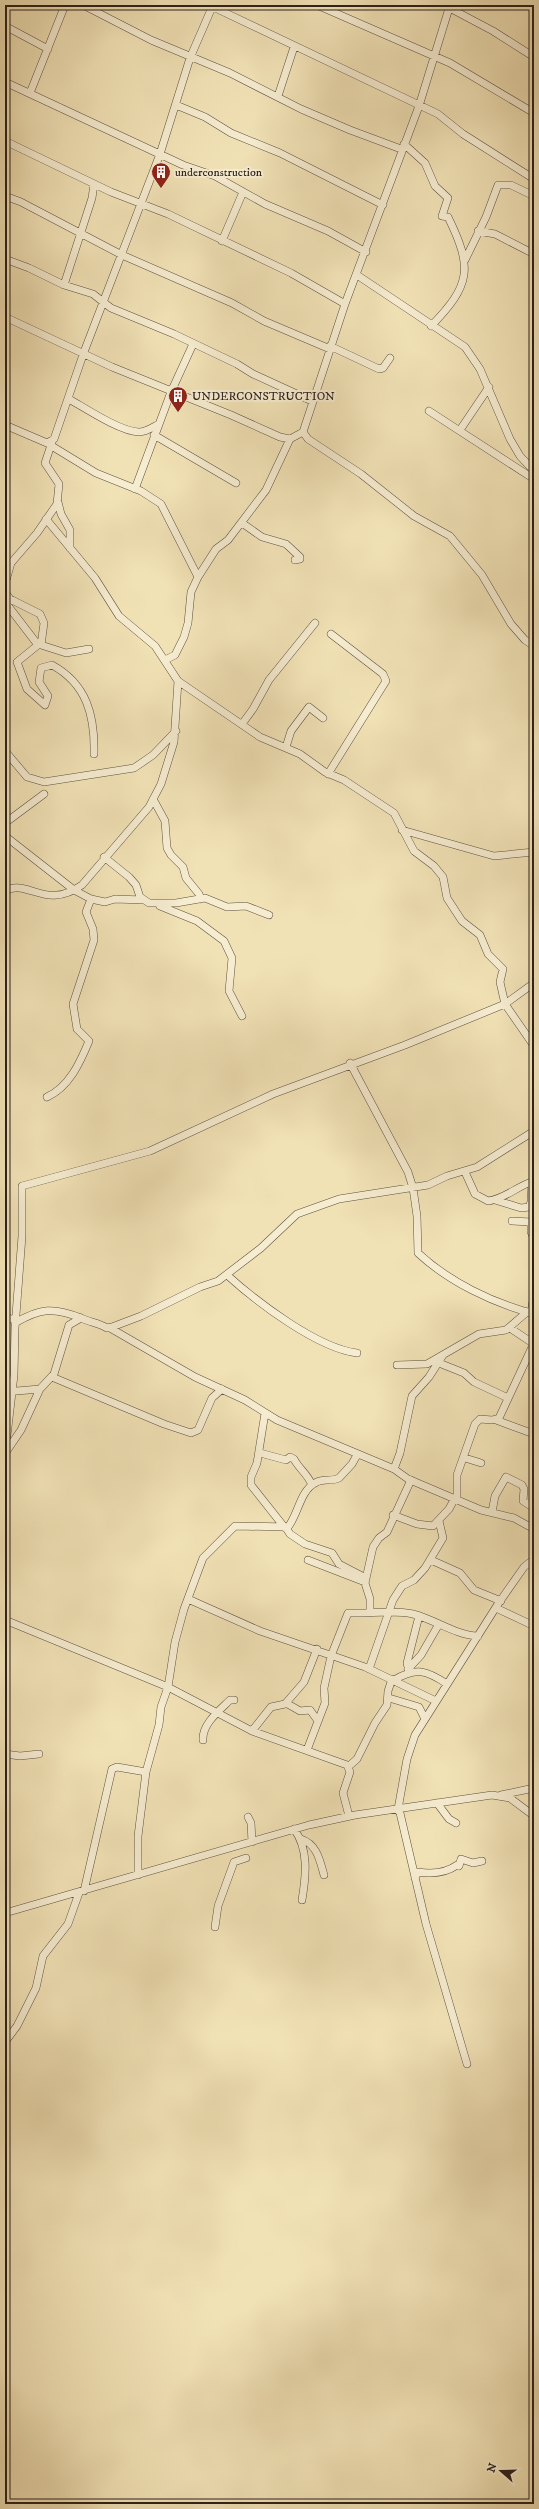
<svg xmlns="http://www.w3.org/2000/svg" width="539" height="2509" viewBox="0 0 539 2509" font-family="'IM FELL DW Pica',serif">
  <rect width="100%" height="100%" fill="#f1e2b6"/>
  <filter id="stains"><feTurbulence type="fractalNoise" baseFrequency=".005" numOctaves="4"/><feColorMatrix values="0 0 0 0 .2 0 0 0 0 .09 0 0 0 0 .02 0 0 0 .5 -.17"/></filter>
  <radialGradient id="worn" r=".72"><stop offset=".6" stop-color="#630" stop-opacity="0"/><stop offset="1" stop-color="#630" stop-opacity=".3"/></radialGradient>
  <g fill="none" stroke-linecap="round" stroke-linejoin="round">
    <defs>
      <path id="minor" d="M83 5 151 40 230 73 301 109 350 130 401 149
        M209 5 438 114 463 134 534 179
        M317 5 450 63 534 113
        M444 5 493 31 534 57
        M450 5 419 106 345 304 303 432 308 439 361 474 414 516 450 536 482 575 511 624 525 640 534 646
        M5 26 48 49
        M5 82 183 165 215 176 265 204 328 231 366 252
        M30 93 65 5
        M278 96 294 47
        M176 105 205 117 231 133 280 153 383 205
        M5 141 111 192 168 214 291 273 345 304
        M404 144 425 163 435 186 448 198 442 216 448 217C473 268 471 285 431 326
        M5 196 21 202 122 255 232 303 264 321 330 349
        M478 231 495 234 534 254
        M222 241 243 192
        M5 259 29 268 64 285 93 294 111 308 174 334 237 364 253 374 312 401
        M465 260 486 217 498 185H511L534 196
        M357 275 465 347 480 369 510 439 520 456 534 471
        M64 285 92 198 94 184
        M5 317 112 367 231 415 280 437 290 439 303 432
        M330 346 379 369 383 368 390 358
        M69 399C85 408 121 432 139 432 146 432 153 427 159 424
        M429 411 534 479
        M5 425 47 443 54 439 84 352 160 154 190 58 213 5
        M460 430 489 387
        M154 435 236 483
        M50 445 96 473 141 491 161 504 198 577
        M135 489 171 392 193 344
        M58 502 61 514 70 530V548
        M46 519 95 578 119 616 155 646 178 681 260 737 300 754 325 772 344 780 394 813 414 851 434 866 443 877 447 898 462 921 480 935 488 954 503 969 500 982 505 1004 534 1046
        M242 523 262 537 286 544 300 557V559L295 560
        M5 570 37 533 57 504 59 484 45 463 52 442
        M5 584 11 563
        M5 592 10 599 40 614 44 623 41 645 66 653 89 649
        M5 602 38 645 17 662 27 689 45 705 48 696 39 682 41 668 52 665C87 684 95 716 94 754
        M165 660 175 655 184 637 188 623 191 592 198 577 216 549 228 540 266 490 290 439
        M242 724 253 709 269 680 315 623
        M286 747 291 731 309 707 323 718
        M5 751 27 777 44 782 134 768 153 755 176 731
        M328 774 386 681 383 674 331 634
        M153 799 165 821 167 848 171 855 183 867 186 878 199 894 201 899
        M5 823 44 794
        M402 830 494 856 534 852
        M5 836 74 890 91 899 105 902 115 899 143 900
        M104 857 129 877 136 885 140 897 149 903H176L205 898 227 907 246 906 269 915
        M5 891C28 878 45 911 82 885L149 807 161 784 174 742 178 681
        M160 906 197 921 224 941 232 958 229 991 242 1016
        M350 1063 408 1172 413 1188 417 1216 418 1253C449 1282 493 1303 534 1314
        M47 1097C69 1087 80 1063 89 1041L77 1029 73 1004 94 940 93 929 86 912 91 899
        M465 1172 475 1194 488 1201C505 1199 517 1186 534 1181
        M495 1200 521 1208 529 1207 531 1202 532 1182
        M512 1221 531 1222V1232L534 1238
        M227 1275C257 1302 317 1348 357 1353
        M531 1313 534 1295
        M5 1317 15 1320
        M15 1323C40 1308 54 1307 81 1318 89 1322 99 1323 107 1328L112 1327 141 1316 200 1287 218 1281 261 1248 297 1214 339 1199 428 1185 447 1176 477 1167 534 1131
        M110 1328 195 1377 245 1400 277 1420 394 1469 408 1479 481 1510 514 1518 534 1529
        M510 1328 534 1344
        M439 1363 464 1373 474 1382 508 1398
        M397 1365 427 1364 479 1334 506 1330 527 1312
        M52 1377 164 1424 191 1433 198 1430 212 1398 222 1389
        M5 1392 40 1389
        M265 1413 257 1463 251 1477V1485L285 1528
        M496 1420 534 1434
        M6 1452 21 1430 40 1389 54 1374 69 1325 81 1318
        M5 1453 14 1375 15 1328 22 1236V1186L150 1151 273 1094 405 1045 505 1004 534 983
        M260 1453 286 1460 290 1457 294 1459C299 1469 307 1473 312 1485
        M465 1458 481 1463
        M394 1469 400 1453 412 1396 429 1377 443 1355
        M457 1499V1475L475 1424 480 1419 492 1420 499 1418 534 1343
        M492 1512 495 1496 506 1477 522 1485 524 1489 523 1501 534 1508
        M393 1515 417 1524 433 1526 449 1509 455 1498
        M286 1528 290 1534 305 1544 332 1553 339 1564 366 1578
        M308 1560 365 1582
        M431 1560 460 1573 474 1590 501 1601
        M188 1599 260 1631 365 1667 436 1701
        M496 1608 534 1626
        M370 1613V1599L365 1583 373 1547 379 1538 387 1532 411 1480
        M5 1620 168 1687 252 1731 347 1765 350 1772 343 1793 349 1816
        M331 1656 348 1613C370 1614 392 1609 413 1614 436 1620 455 1635 478 1636
        M369 1669 393 1600 402 1586 414 1580 425 1568 443 1538 439 1521
        M408 1669 421 1655 439 1624
        M409 1671 407 1663 419 1616
        M394 1680C416 1667 426 1670 447 1684
        M389 1698 419 1707 425 1719
        M286 1703 300 1711 310 1710 318 1721
        M252 1731 271 1707 285 1704 304 1682 317 1649
        M203 1740C202 1724 219 1711 230 1700H234
        M307 1750 325 1703 324 1688 331 1656
        M5 1754 20 1756 39 1754
        M349 1766 357 1759 375 1723 387 1705 388 1691 392 1679
        M501 1795 534 1788
        M437 1803 449 1819 456 1823
        M397 1809 400 1813 426 1924 467 2064
        M398 1809 407 1759 415 1735 498 1604 524 1567 534 1559
        M248 1817 251 1823 252 1842
        M294 1829C309 1849 306 1876 302 1900
        M301 1839C317 1844 320 1861 324 1875
        M138 1875V1836L146 1772 159 1725 161 1707 168 1687 175 1642 184 1609 203 1558 235 1526 288 1527C298 1515 300 1491 315 1483 323 1478 331 1482 339 1478L352 1464 357 1455
        M415 1878 418 1872C431 1874 446 1873 457 1865L459 1866 461 1859 473 1863 482 1861
        M84 1891 112 1769 117 1767 146 1772
        M5 1913 309 1825 355 1815 492 1795 510 1798 534 1816
        M215 1927 218 1906 234 1862 246 1858
        M5 2042 17 2026 36 1988 43 1956 68 1924 79 1893"/>
    </defs>
    <!-- minor casing -->
    <use href="#minor" stroke="#5d5041" stroke-width="8"/>
    <!-- minor -->
    <use href="#minor" stroke="#f6ecd0" stroke-width="7"/>
  </g>
  <!-- icons -->
  <defs>
    <symbol id="building-pin" viewBox="-11 -11 22 30"><path d="M0 17L-7.5 6A9.5 9.5 0 1 1 7.5 6Z" fill="#8f2418" stroke="#f6ecd0"/><path d="M-4-6H4V6H1V3H-1V6H-4ZM-2.5-4.3h1.7v1.8h-1.7ZM.8-4.3h1.7v1.8H.8ZM-2.5-1h1.7V.8h-1.7ZM.8-1h1.7V.8H.8Z" fill="#fff"/></symbol>
  </defs>
  <g fill-rule="evenodd">
    <use href="#building-pin" x="150" y="161" width="22" height="30"/>
    <use href="#building-pin" x="167" y="385" width="22" height="30"/>
  </g>
  <g text-anchor="middle" dominant-baseline="central" stroke-width="4" stroke-linejoin="round" paint-order="stroke">
    <!-- poi labels -->
    <g font-size="12" fill="#2c201a" stroke="#f6ecd0" text-anchor="start">
      <text x="175" y="172">underconstruction</text>
      <text x="192" y="396">UNDERCONSTRUCTION</text>
    </g>
  </g>
  <!-- margin -->
  <rect width="539" height="2509" fill="none" stroke="#f1e2b6" stroke-width="20"/>
  <rect x="6" y="6" width="527" height="2497" fill="none" stroke="#2c201a" stroke-width="2"/>
  <rect x="10" y="10" width="519" height="2489" fill="none" stroke="#2c201a"/>
  <!-- north arrow -->
  <g transform="translate(501 2471) rotate(290)" stroke="#f6ecd0" stroke-width="3" paint-order="stroke">
  <path d="M0-3L7 15L0 10L-7 15Z" fill="#2c201a"/>
  <text y="-6" font-size="11" font-weight="bold" text-anchor="middle" fill="#2c201a">N</text>
  </g>
  <rect width="100%" height="100%" filter="url(#stains)"/>
  <rect width="100%" height="100%" fill="url(#worn)"/>
</svg>
